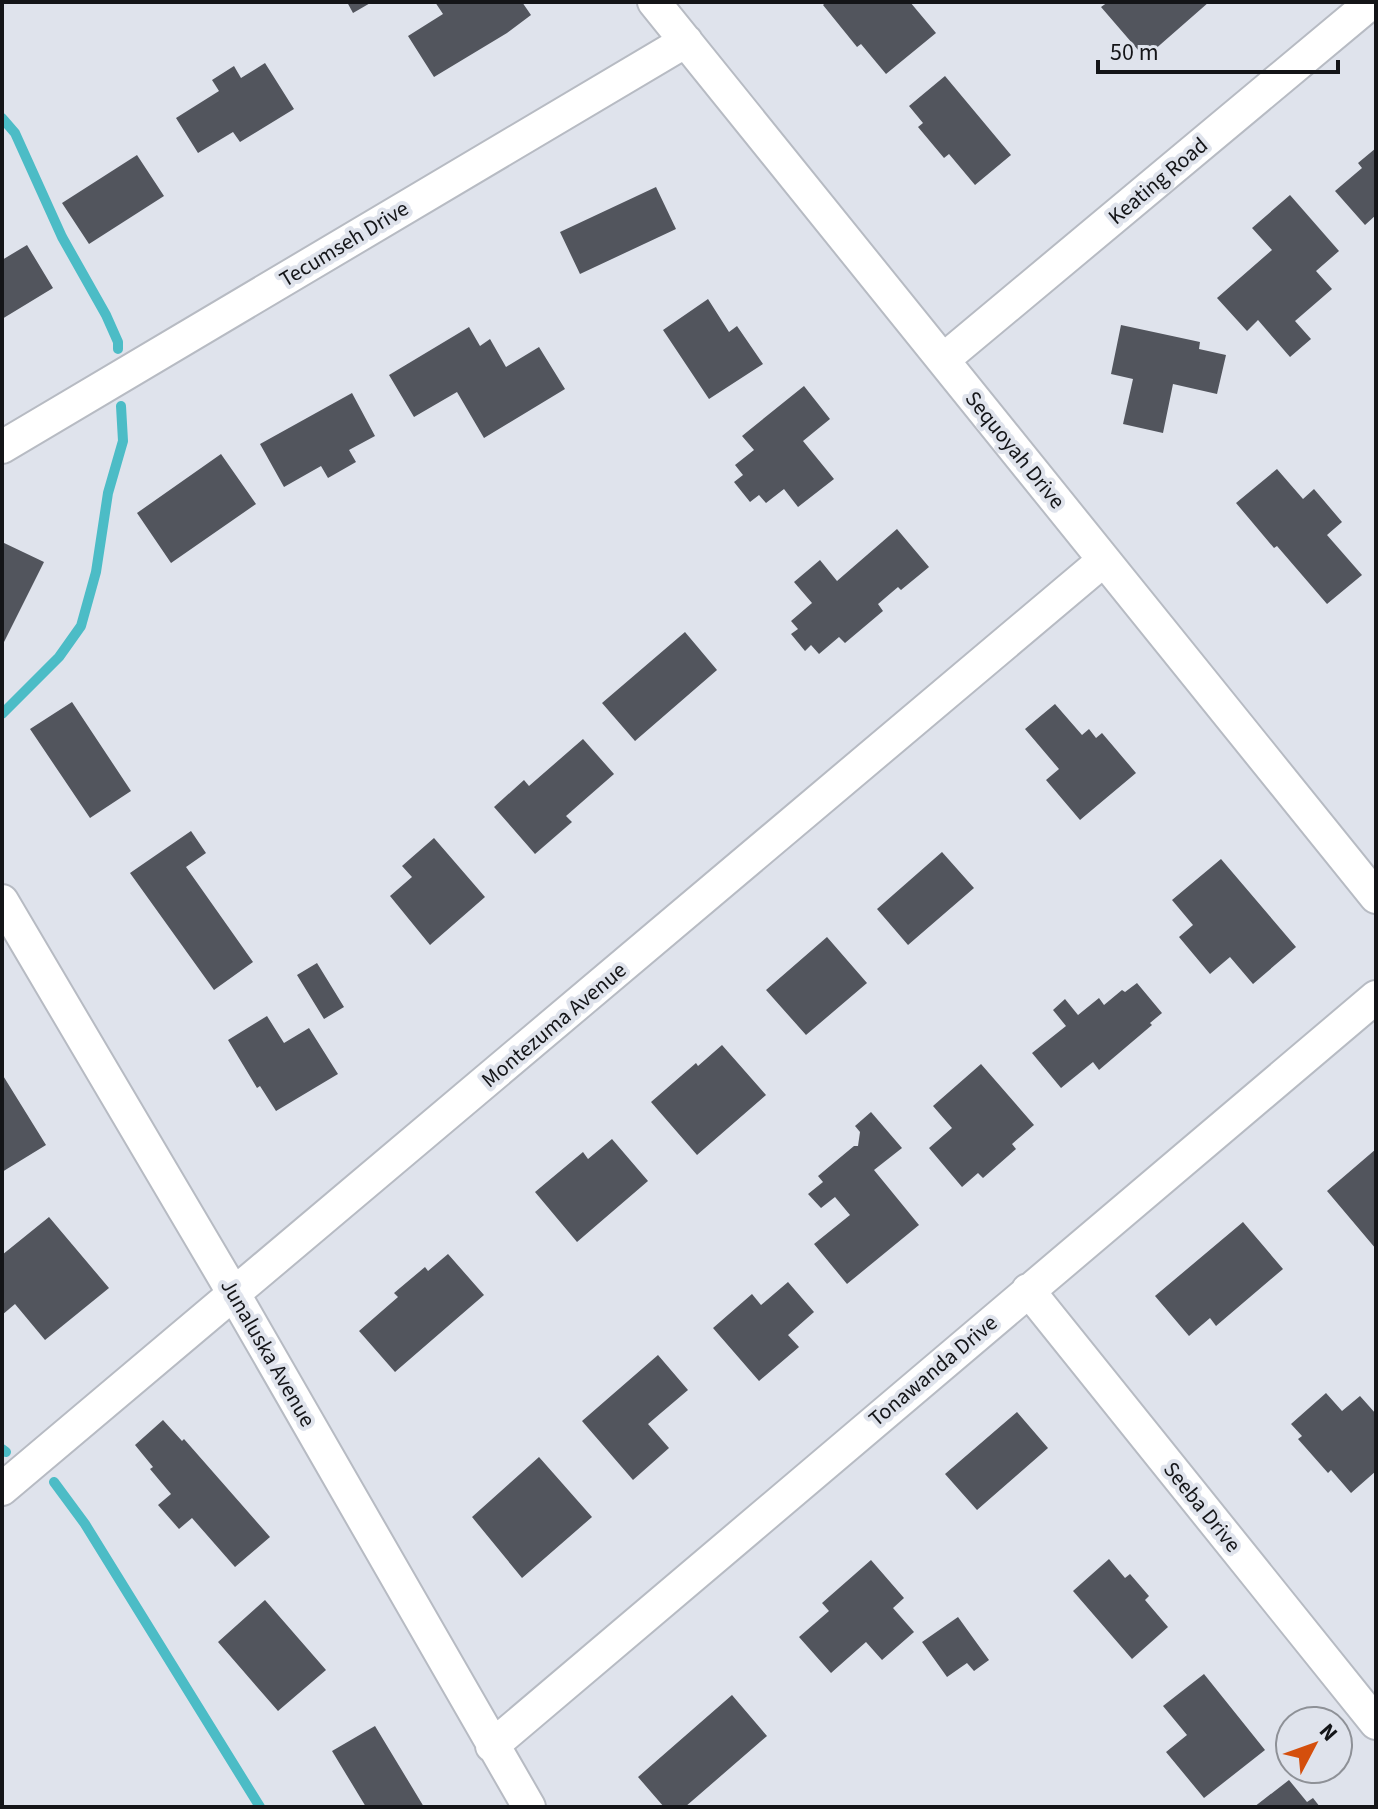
<svg xmlns="http://www.w3.org/2000/svg" width="1378" height="1809" viewBox="0 0 1378 1809" font-family="'Source Sans 3',sans-serif">
  <rect width="100%" height="100%" fill="#dfe3ec"/>
  <g fill="none" stroke-linecap="round" stroke-linejoin="round">
    <!-- stream -->
    <path stroke="#4cbcc6" stroke-width="10" d="M2 118 15 133 62 237 106 315 118 342V349
      M2 714 59 657 81 626 96 572 108 493 123 441 121 406
      M2 1449 6 1452
      M54 1482 85 1524 260 1807"/>
  </g>
  <!-- building -->
  <path fill="#52555d" d="M347 2H372L353 13Z
    M435 2H522L531 15 507 33 434 77 408 36 443 14Z
    M826 2H910L936 33 886 74 861 44 857 47 823 5Z
    M1108 2H1209L1145 58 1101 7Z
    M265 63 294 109 240 142 233 132 198 153 176 118 219 91 212 80 234 66 241 78Z
    M945 76 1011 155 975 185 949 154 944 158 918 127 923 123 909 106Z
    M1376 148V215L1365 225 1335 191 1362 168 1358 163Z
    M137 155 164 196 89 244 62 203Z
    M656 187 676 229 580 274 560 232Z
    M1290 195 1339 251 1316 271 1332 289 1295 321 1311 339 1290 357 1258 320 1247 331 1217 298 1272 250 1252 228Z
    M27 245 53 288 2 319V260Z
    M708 299 729 332 737 326 763 364 709 399 663 330Z
    M1121 325 1200 342 1199 349 1226 355 1217 394 1173 384 1163 433 1123 424 1133 379 1111 374Z
    M469 327 480 346 490 339 506 367 539 347 565 389 484 438 457 392 414 417 389 375Z
    M804 386 830 419 803 441 834 479 798 507 784 489 766 503 759 495 750 502 734 482 743 475 735 465 754 450 742 436Z
    M352 393 375 436 349 450 356 462 328 478 321 466 284 487 260 444Z
    M221 454 256 504 171 563 137 513Z
    M1277 469 1303 499 1314 489 1342 522 1327 535 1362 575 1327 604 1277 546 1274 548 1236 503Z
    M897 529 929 567 901 590 898 587 878 604 883 611 845 643 839 637 819 654 811 645 805 651 791 634 798 629 791 621 812 603 794 582 820 560 837 581Z
    M2 542 44 562 2 646Z
    M685 632 717 670 635 741 602 703Z
    M72 702 131 791 90 818 30 729Z
    M1055 704 1082 735 1089 729 1096 738 1102 733 1136 773 1080 820 1046 780 1059 769 1025 729Z
    M583 739 614 774 566 816 572 822 535 854 494 807 524 780 529 786Z
    M191 831 206 853 186 867 253 962 214 990 130 873Z
    M434 838 485 897 430 945 390 896 412 877 402 866Z
    M942 852 974 888 908 945 877 909Z
    M1221 859 1296 947 1253 984 1230 957 1210 974 1179 937 1193 925 1172 900Z
    M827 937 867 983 806 1035 766 990Z
    M317 963 344 1007 324 1019 297 975Z
    M1137 983 1162 1013 1150 1023 1152 1025 1099 1070 1093 1062 1061 1088 1032 1053 1066 1026 1053 1010 1065 999 1078 1015 1099 998 1104 1005 1122 990 1125 992Z
    M267 1016 284 1043 309 1028 338 1074 276 1111 260 1086 257 1088 228 1040Z
    M722 1045 766 1095 697 1155 651 1102 696 1063 698 1066Z
    M981 1064 1034 1125 1012 1144 1016 1149 983 1178 978 1173 962 1187 929 1148 952 1128 933 1106Z
    M2 1074 46 1145 2 1172Z
    M871 1112 902 1148 874 1170 919 1225 847 1284 814 1244 850 1215 835 1197 821 1208 808 1194 823 1182 818 1176 854 1146H858L860 1132 855 1126Z
    M612 1139 648 1181 577 1242 535 1192 583 1152 588 1159Z
    M1376 1149V1249L1327 1191Z
    M49 1217 109 1288 45 1340 15 1304 2 1315V1255Z
    M1243 1222 1283 1269 1216 1326 1210 1318 1189 1336 1155 1296Z
    M448 1254 484 1295 395 1372 359 1331 398 1297 394 1293 425 1267 428 1271Z
    M788 1282 814 1312 788 1335 799 1347 759 1381 713 1328 752 1294 761 1305Z
    M658 1355 688 1390 648 1424 669 1448 633 1480 582 1421Z
    M1326 1393 1342 1411 1360 1396 1376 1414V1471L1351 1493 1331 1470 1328 1473 1298 1439 1302 1436 1291 1424Z
    M1017 1412 1048 1448 977 1510 945 1474Z
    M163 1420 182 1441 184 1439 270 1537 235 1567 192 1518 179 1529 158 1505 171 1494 150 1469 153 1467 135 1445Z
    M539 1457 592 1517 522 1578 472 1517Z
    M1109 1559 1125 1578 1130 1574 1149 1596 1145 1600 1168 1627 1132 1659 1073 1591Z
    M871 1560 904 1598 893 1608 914 1632 882 1660 866 1642 831 1673 799 1637 829 1611 822 1603Z
    M265 1600 326 1670 278 1711 218 1642Z
    M958 1617 989 1660 974 1671 967 1663 947 1677 922 1642Z
    M1204 1674 1265 1750 1204 1798 1166 1752 1187 1735 1163 1706Z
    M732 1695 767 1736 685 1807H664L638 1777Z
    M375 1726 424 1807H366L332 1751Z
    M1289 1780 1307 1802 1313 1798 1320 1807H1254Z"/>
  <g fill="none" stroke-linecap="round" stroke-linejoin="round">
    <defs>
      <path id="street" d="M654 2 1376 897
        M943 360 1372 2
        M2 447 686 41
        M2 901 234 1294 529 1807
        M1028 1290 1376 1723
        M2 1489 1104 560
        M492 1746 1376 997"/>
    </defs>
    <!-- street casing -->
    <use href="#street" stroke="#b7bbc3" stroke-width="36"/>
    <!-- street -->
    <use href="#street" stroke="#fff" stroke-width="32"/>
  </g>
  <g text-anchor="middle" dominant-baseline="central" stroke-width="8" stroke-linejoin="round" paint-order="stroke">
    <!-- street labels -->
    <g font-size="22" fill="#141518" stroke="#dfe3ec">
      <text transform="translate(1158 181) rotate(-40)">Keating Road</text>
      <text transform="translate(344 244) rotate(-31)">Tecumseh Drive</text>
      <text transform="translate(1015 450) rotate(51)">Sequoyah Drive</text>
      <text transform="translate(554 1025) rotate(-40)">Montezuma Avenue</text>
      <text transform="translate(268 1353) rotate(60)">Junaluska Avenue</text>
      <text transform="translate(933 1371) rotate(-40)">Tonawanda Drive</text>
      <text transform="translate(1202 1507) rotate(51)">Seeba Drive</text>
    </g>
  </g>
  <!-- border -->
  <rect width="1378" height="1809" fill="none" stroke="#141518" stroke-width="8"/>
  <!-- north arrow -->
  <g transform="translate(1314 1745) rotate(49)"><circle r="38" fill="#dfe3ec" stroke="#8e9197" stroke-width="2"/>
  <path d="M0-6L14 30L0 20L-14 30Z" fill="#d44f0d"/>
  <text y="-12" font-size="22" font-weight="bold" text-anchor="middle" fill="#141518">N</text>
  </g>
  <!-- scale -->
  <path d="M1098 60v12h240v-12" fill="none" stroke="#141518" stroke-width="4"/>
  <text x="1110" y="60" font-size="24" fill="#141518" stroke="#dfe3ec" stroke-width="6" paint-order="stroke">50 m</text>
</svg>
